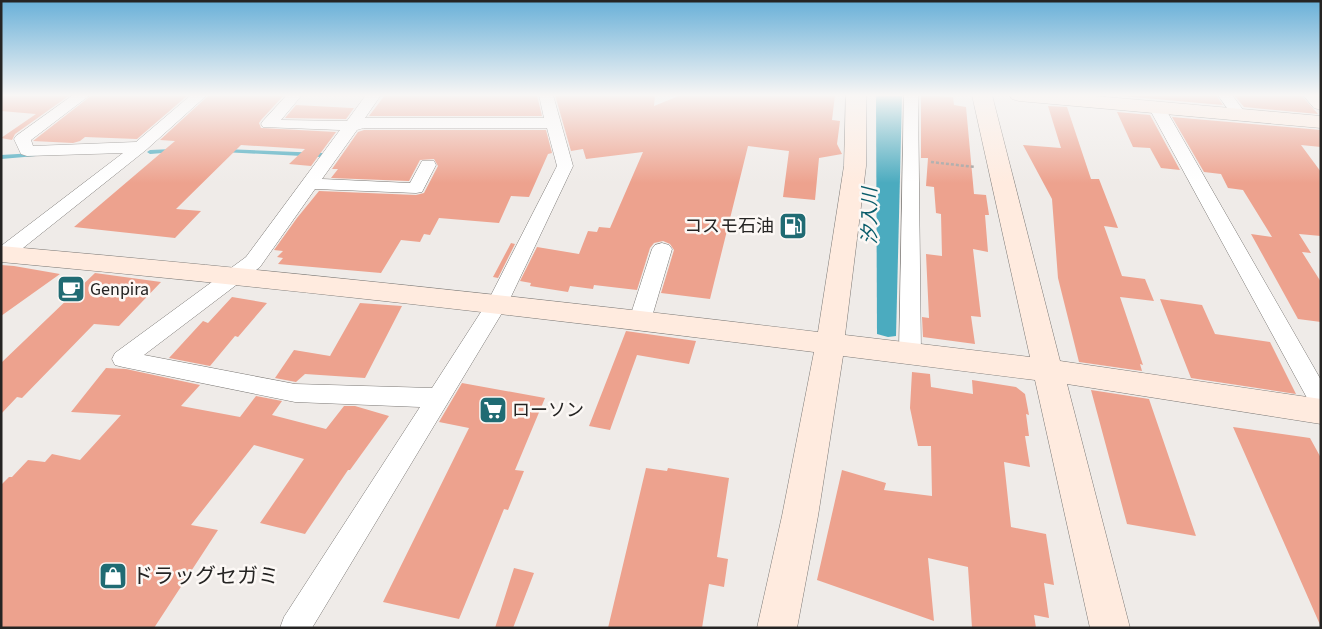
<svg xmlns="http://www.w3.org/2000/svg" width="1322" height="629" viewBox="0 0 1322 629" font-family="'Source Sans 3','Noto Sans JP',sans-serif">
  <rect width="100%" height="100%" fill="#efebe8"/>
  <!-- water -->
  <path fill="#4babbf" d="M876 95 902 96 896 336 888 337 877 334Z"/>
  <g fill="none" stroke-linecap="round" stroke-linejoin="round">
    <!-- stream -->
    <path fill="#4babbf" fill-rule="evenodd" d="M173 149 175 150V152L150 154 147 152 150 150Z
      M225 149 322 153 325 155 322 157 223 152V150Z
      M34 153 37 155 36 156 1 159V155Z"/>
  </g>
  <!-- building -->
  <path fill="#eda28e" d="M1 95H70L15 134 12 140 1 138 36 114 1 111Z
    M92 95H188L137 139 85 137 80 141 73 143 33 141Z
    M209 95H284L261 120 259 123 261 128 336 132 311 166 289 164 305 149 241 145 176 209 201 211 175 238 74 227 175 141 160 140Z
    M385 95H537L542 116H369Z
    M555 95H655L654 106 681 95H835L832 120 840 121 837 144 842 154 819 158 815 200 783 197 789 151 748 146 710 299 661 293 674 250 670 244 663 241 654 243 650 248 637 290 594 285 593 289 570 286 568 292 530 286 531 283 520 281 537 247 579 254 588 231 597 232 599 227 610 228 643 152 586 159 583 149 571 151Z
    M921 95 953 97 954 105 966 107 974 194 986 195 989 215H985L988 252 973 249 981 317 971 316 975 344 923 337 922 317 929 318 926 254 942 256 941 214 936 213 934 187 926 186 928 158H921Z
    M1110 95H1216L1223 105Z
    M1234 95H1301L1318 114 1244 107Z
    M296 105 352 108H354L346 119 285 118Z
    M1048 106 1067 107 1091 179H1099L1118 228 1104 226 1122 276 1145 279 1154 301 1120 297 1143 365 1140 364 1142 371 1079 362 1058 278 1052 199 1023 145 1061 148Z
    M1117 112 1150 115 1180 170 1161 168 1150 148 1133 147Z
    M1172 117 1321 130V147L1301 145 1321 172V236L1299 234 1311 253 1302 252 1321 282V322L1298 319 1251 234 1272 237 1243 190 1228 188 1221 174 1204 172Z
    M364 130H546L552 153 548 154 529 197 511 196 499 223 439 218 430 235 424 234 420 242 401 240 381 273 278 264 283 258 277 257 283 251 274 250 297 218 319 191 416 195 424 193 438 166 434 159 420 160 409 181 331 178 338 169H332L358 132Z
    M511 243 515 244 498 278 493 277Z
    M1 265 14 266 60 274 1 316Z
    M95 273 161 282 119 326 94 324 22 398 17 397 1 414V363Z
    M232 297 267 303 238 337 235 336 210 366 169 358 203 321 208 323Z
    M1160 299 1202 305 1215 334 1270 342 1296 394 1191 378Z
    M360 303 402 306 365 378 305 374 296 382 275 378 294 350 330 356Z
    M626 331 696 341 689 364 637 355 610 430 589 426Z
    M106 368 126 369 200 385 181 406 240 417 256 396 282 401 272 415 326 429 344 406H355L389 416 350 470H348L305 534 260 523 304 459 254 445 191 525 218 530 154 628H1V485L9 477H12L28 460 45 462 52 454 80 460 121 415 71 412Z
    M912 372 930 374 931 387 973 394 972 380 1016 387 1025 394 1029 415 1026 414 1029 436H1025L1030 467 1004 462 1011 527 1046 534 1054 585 1044 583 1049 618 1034 615 1036 628H972L968 567 928 558 934 621 817 580 842 470 886 483 884 490 932 496 931 446H918L910 408Z
    M462 383 545 398 515 470 524 471 508 510 504 509 459 619 383 602 469 428 439 422Z
    M1091 390 1149 399 1196 536 1127 524Z
    M1233 427 1310 438 1321 458V627Z
    M646 468 667 471 668 468 729 478 717 557 728 559 724 587 709 584 702 628H608Z
    M514 568 534 573 513 628H495Z"/>
  <g fill="none" stroke-linecap="round" stroke-linejoin="round">
    <defs>
      <path id="street" d="M73 95H90L31 140 33 146 136 142 191 95H207L146 150 8 260 1 262V246L123 153 27 156 21 154 14 139 16 136Z
        M287 95H302L281 120 347 121 366 95H381L365 118H544L539 95H553L573 166 508 303 312 628H280L284 617 420 407 295 402 123 367 115 365 112 359 115 353 246 257 340 130 263 127 261 124 263 121ZM364 128H547L557 166 488 301 432 388 295 384 144 355 260 267 315 189 416 193 422 192 436 165 434 161H422L410 183 322 179 357 130Z
        M904 95H918L921 355 918 361 910 363 902 361 899 355Z
        M1218 95H1232L1247 115 1244 118H1234Z
        M1157 103 1162 105 1165 108 1321 380V411L1313 409 1149 108 1152 105Z
        M662 243 669 245 672 249 651 320 648 325 640 328 632 325 629 320 652 249 655 245Z"/>
      <path id="secondary" d="M846 95H866V166L845 335 1030 357 972 95H992L1060 361 1321 399V424L1067 384 1130 628H1090L1035 380 843 356 818 516 797 628H757L782 516 814 352C543 318 273 287 1 262V246C274 270 546 299 818 332L844 166Z
        M1009 95H1084L1321 116V128L1019 101 1012 99Z
        M1303 95H1321V110L1314 108Z"/>
    </defs>
    <!-- street casing -->
    <use href="#street" stroke="#7c7976" stroke-width="1"/>
    <!-- secondary casing -->
    <use href="#secondary" stroke="#7c7976" stroke-width="1"/>
    <!-- path -->
    <path stroke="#a09d9b" stroke-width="2.5" stroke-dasharray="3 2" stroke-linecap="butt" d="M931 162 975 167"/>
    <!-- street -->
    <use href="#street" fill="#fff" fill-rule="evenodd"/>
    <!-- secondary -->
    <use href="#secondary" fill="#ffebdf" fill-rule="evenodd"/>
  </g>
  <!-- sky -->
  <linearGradient id="sky" x2="0" y2="1"><stop stop-color="#69b0d8"/><stop offset="0.52" stop-color="#f8f6f5"/><stop offset="1" stop-color="#f8f6f5" stop-opacity="0"/></linearGradient>
  <rect width="1322" height="183" fill="url(#sky)"/>
  <!-- icons -->
  <defs>
    <symbol id="fuel-square" viewBox="-11 -11 22 22"><rect x="-9" y="-9" width="18" height="18" rx="4" fill="#206b73" stroke="#fcf8f5"/><path d="M-5.5-6h7V0h2V4h1.3V-2.5L3-4.5l.8-.8L6-3V5H2.5V1h-1V6h-7ZM-4.2-4.7v3.2H.2V-4.7Z" fill="#fff"/></symbol>
    <symbol id="cafe-square" viewBox="-11 -11 22 22"><rect x="-9" y="-9" width="18" height="18" rx="4" fill="#206b73" stroke="#fcf8f5"/><path d="M-5.5-4.5H6V0H3Q3 3.5 0 3.5H-2.5Q-5.5 3.5-5.5 0ZM3-3.2v2h1.7v-2ZM-6 4.5H4V6H-6Z" fill="#fff"/></symbol>
    <symbol id="supermarket-square" viewBox="-11 -11 22 22"><rect x="-9" y="-9" width="18" height="18" rx="4" fill="#206b73" stroke="#fcf8f5"/><path d="M-6-5.5h2.5l.6 2H6L4.5 2H-2.5L-4.4-4H-6ZM-1.5 3.2a1.3 1.3 0 1 0 .1 0ZM3 3.2a1.3 1.3 0 1 0 .1 0Z" fill="#fff"/></symbol>
    <symbol id="shop-square" viewBox="-11 -11 22 22"><rect x="-9" y="-9" width="18" height="18" rx="4" fill="#206b73" stroke="#fcf8f5"/><path d="M-5-2.5h2.3a2.7 3.5 0 0 1 5.4 0H5L5.5 6h-11ZM-1.5-2.5h3a1.5 2.3 0 0 0-3 0Z" fill="#fff"/></symbol>
  </defs>
  <g fill-rule="evenodd">
    <use href="#fuel-square" x="777" y="210" width="32" height="32"/>
    <use href="#cafe-square" x="55" y="273" width="32" height="32"/>
    <use href="#supermarket-square" x="477" y="394" width="32" height="32"/>
    <use href="#shop-square" x="97" y="560" width="32" height="32"/>
  </g>
  <g text-anchor="middle" dominant-baseline="central" stroke-width="5" stroke-linejoin="round" paint-order="stroke">
    <!-- poi labels -->
    <g font-size="18" fill="#252423" stroke="#fcf8f5" text-anchor="start">
      <text x="774" y="226" text-anchor="end">コスモ石油</text>
      <text x="90" y="289">Genpira</text>
      <text x="512" y="410">ローソン</text>
    </g>
    <!-- water labels -->
    <g font-size="19" font-style="italic" fill="#0a5d6b" stroke="#fcf8f5">
      <text transform="translate(870 216) rotate(-90)">汐入川</text>
    </g>
    <!-- near-poi labels -->
    <g font-size="21" fill="#252423" stroke="#fcf8f5" text-anchor="start">
      <text x="132" y="576">ドラッグセガミ</text>
    </g>
  </g>
  <!-- border -->
  <rect width="1322" height="629" fill="none" stroke="#252423" stroke-width="5"/>
</svg>
